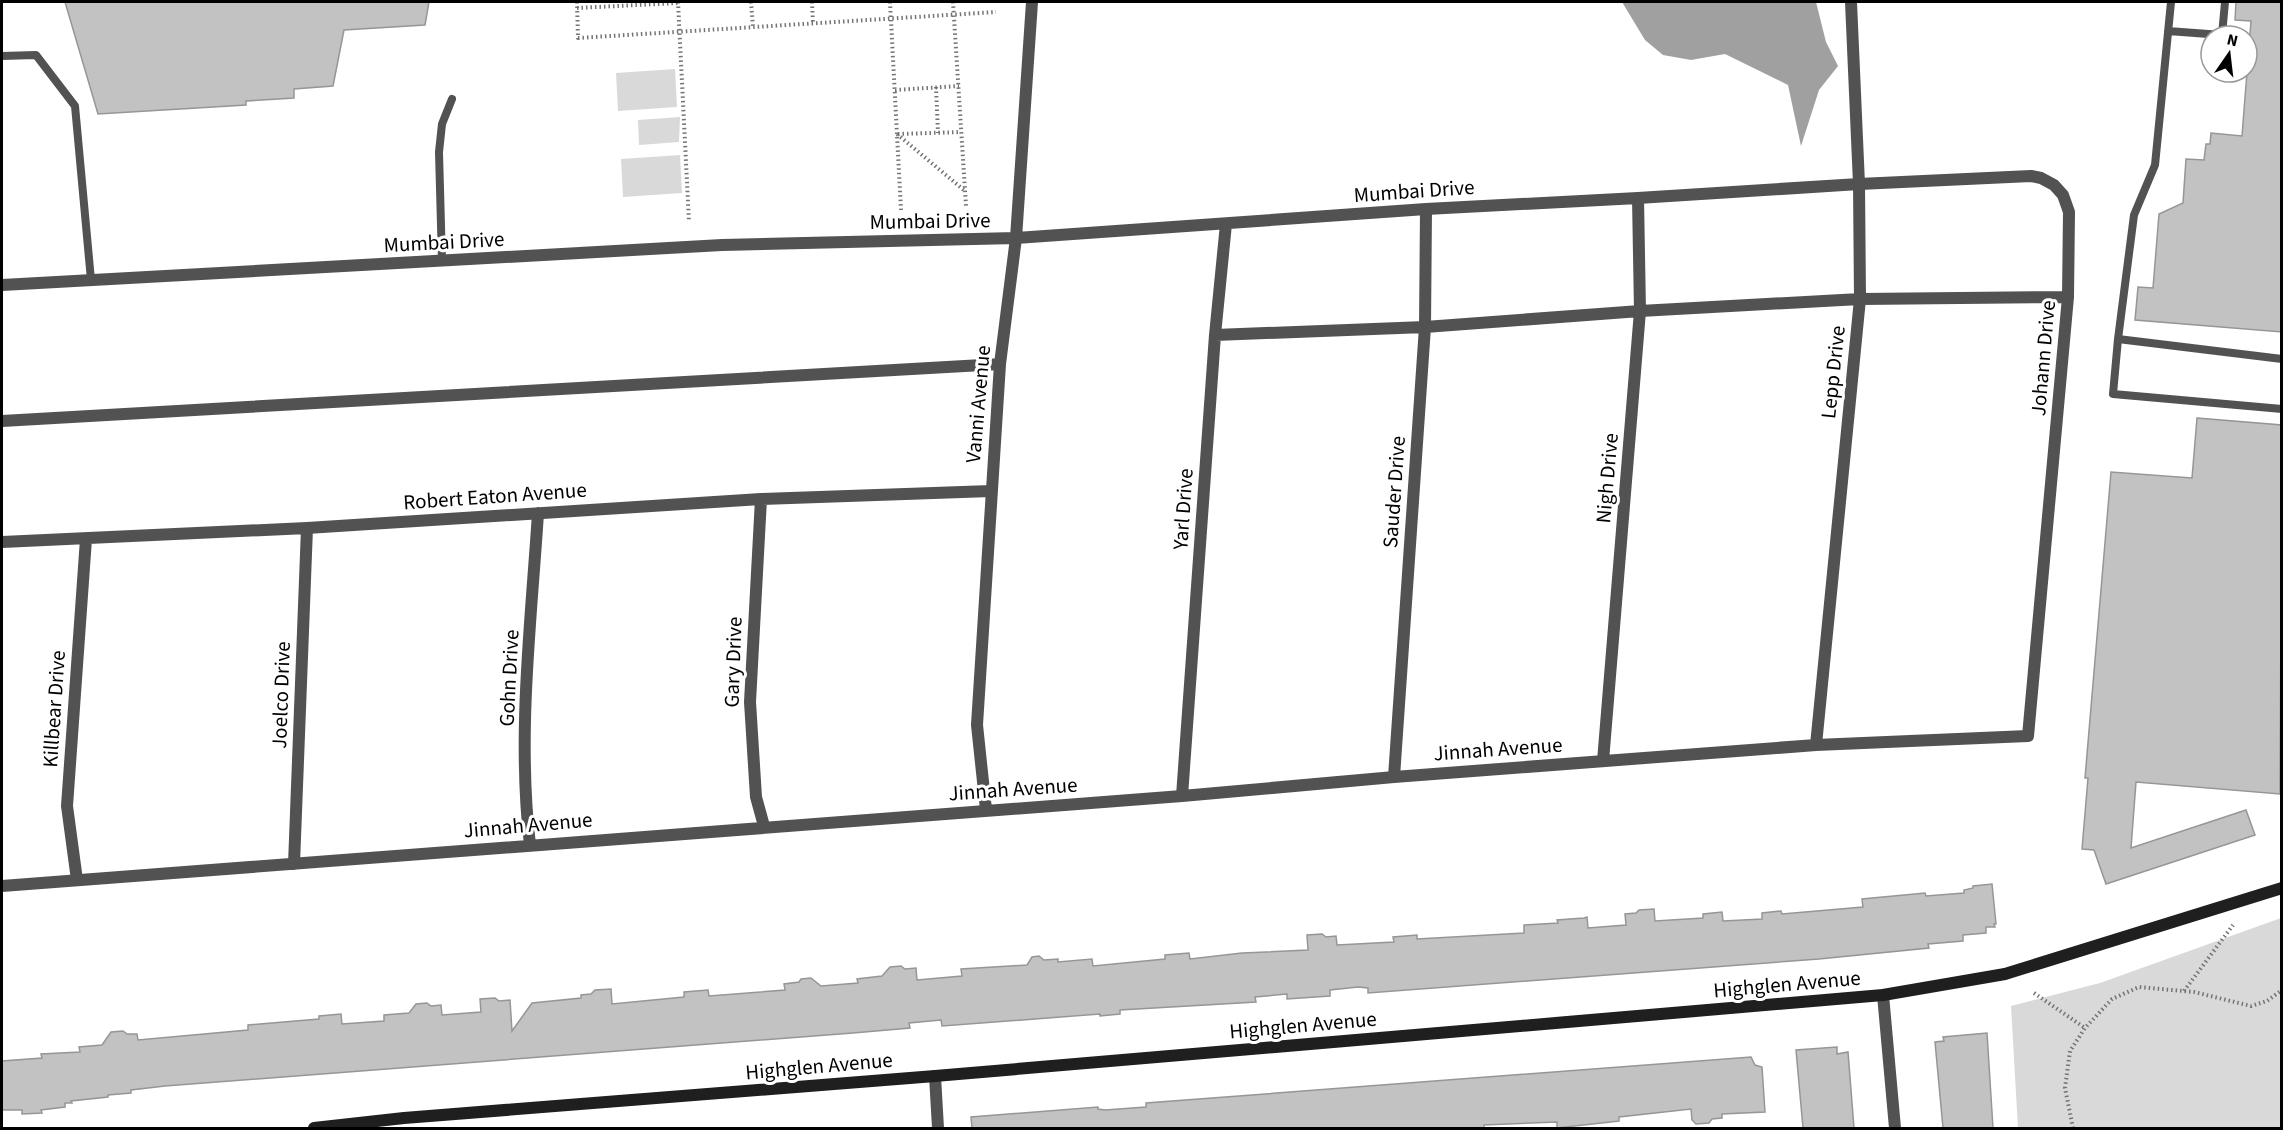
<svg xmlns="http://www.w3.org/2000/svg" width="2283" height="1130" viewBox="0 0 2283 1130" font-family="'Source Sans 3',sans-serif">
  <rect width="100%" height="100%" fill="#fff"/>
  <!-- green -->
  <path fill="#d9d9d9" d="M675 69 677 107 618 111 616 73Z
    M680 117 679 142 639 145 638 120Z
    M680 155 682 193 623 197 621 159Z
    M2281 918V1128H2018L2011 1006 2100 983Z"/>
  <!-- water -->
  <path fill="#a0a0a0" d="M1622 2H1816L1826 42 1838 66 1819 90 1801 146 1788 85 1725 54 1691 60 1663 55 1645 40Z"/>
  <!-- building -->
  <path fill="#c2c2c2" stroke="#969696" stroke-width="1.5" d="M65 2H429L425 25 344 30 333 86 294 89V98L246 101V105L98 114Z
    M2236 2H2282V332L2135 320 2138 287 2153 288 2159 214 2183 203 2186 159 2204 160 2206 144H2210L2211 133 2242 136 2251 21 2235 20Z
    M2197 418 2282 425 2280 794 2136 782 2131 848 2246 810 2255 835 2106 884 2094 850 2082 849 2088 778H2085L2111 472 2192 478Z
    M1992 884 1996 924H1994L1995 927H1986V933L1963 935V941L1928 944 1929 948 1819 959 1368 993V988L1358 987 1330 990V996L1287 999V994L1255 997 1256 1002 1120 1010V1014L1100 1016V1014L942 1026 941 1020 909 1023 910 1028 853 1033 165 1086 131 1090V1093L108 1095V1097L71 1101 72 1103H65V1107L41 1110 42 1113 22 1114V1110H2V1061L42 1058 41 1054 80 1052 79 1047 102 1045 111 1032 123 1031 127 1034H137L138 1040 248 1030V1025L319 1019V1016L341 1014 342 1024 384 1021V1015L409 1013 416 1004 427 1003 431 1006 441 1005 442 1015 481 1012 480 999 495 998 499 1001 510 1000 512 1031 532 1003 581 998V995L591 994 595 990 611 989 612 1004 684 997V992L708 990 709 996 785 990 784 984 799 982 801 979 811 978 821 986 858 983 857 979 882 976 890 967 901 966 905 969 916 968 917 980 962 976 961 969 1027 965 1032 957 1039 956 1044 960 1058 959V962L1092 959 1093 966 1165 959V955L1189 953 1190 959 1242 953 1308 950 1307 935 1322 934 1326 937 1336 936 1337 945 1394 942 1393 937 1417 935V939L1524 933V925L1558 923 1557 920 1584 918 1587 917 1588 928 1626 925 1625 914 1636 913 1639 910 1654 909 1655 921 1703 918V914L1722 912 1723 921 1762 919V913L1781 911 1782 914 1863 907 1862 899 1925 893 1926 896 1964 893V890L1973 888V886Z
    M1987 1033 1993 1128H1943L1935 1042 1944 1041 1943 1037Z
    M1837 1047V1054L1848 1052 1854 1128H1803L1796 1050Z
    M1751 1057 1755 1065 1762 1067 1765 1112 1722 1114V1118L1712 1119 1709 1123 1696 1124 1692 1120 1691 1109 1619 1117V1121L1557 1128V1122L1484 1125V1128H972L971 1117 1098 1107V1109L1105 1110 1146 1107V1103Z"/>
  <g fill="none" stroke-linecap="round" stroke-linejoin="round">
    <!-- path -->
    <path stroke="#747474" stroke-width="4" stroke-dasharray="1.5 3" stroke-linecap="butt" d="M577 2 578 38 996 12
      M678 2 689 222
      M751 2 753 27
      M812 2 813 24
      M890 2 901 210
      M953 2 966 206
      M577 8 678 3
      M936 87 938 133
      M895 90 959 86
      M897 134 965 191
      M898 134 961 132
      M2184 991 2233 925
      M2034 993 2085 1028
      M2073 1128 2065 1088 2070 1051 2085 1028 2112 999 2139 987 2194 992 2251 1006 2267 1001 2282 990"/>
    <!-- lane -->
    <path stroke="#525252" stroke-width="8" d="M2168 31 2222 35 2225 2
      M2 56 36 55 75 106 91 280
      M442 262 439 152 442 124 452 99
      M2118 339 2134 215 2155 165 2171 2
      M2282 359 2118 339 2113 394 2282 409"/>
    <!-- street -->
    <path stroke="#525252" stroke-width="12" d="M2 285 722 245 1016 238 1426 209 1638 198 1859 184 2031 176 2041 178 2054 185 2063 195 2069 212 2068 297 2028 736 1816 745 1394 777 1182 796 2 886
      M1215 335 1425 327 1640 311 1860 299 2068 297
      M2 421 1000 364
      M761 499 750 702 756 797 764 826
      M2 542 307 528 761 499 991 491
      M1816 745 1860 299 1859 184 1851 2
      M1603 761 1640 311 1638 198
      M1394 777 1425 327 1426 209
      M1182 796 1215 335 1226 224
      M986 810 977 725 1000 364 1016 238 1032 2
      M530 845C517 735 531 623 538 513
      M294 864 307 528
      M77 880 67 806 86 539
      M1883 995 1895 1128
      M935 1076 938 1128"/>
    <!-- secondary -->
    <path stroke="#1f1f1f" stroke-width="12" d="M314 1128 404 1118 935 1076 1883 995 2005 974 2282 888"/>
  </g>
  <g text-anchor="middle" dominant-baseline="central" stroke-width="6" stroke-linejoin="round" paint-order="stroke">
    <!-- street labels -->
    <g font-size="21" fill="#000" stroke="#fff">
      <text transform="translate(1414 191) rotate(-4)">Mumbai Drive</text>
      <text transform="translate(930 221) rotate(-1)">Mumbai Drive</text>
      <text transform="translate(444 242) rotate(-3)">Mumbai Drive</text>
      <text transform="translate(2043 358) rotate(-85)">Johann Drive</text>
      <text transform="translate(1833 372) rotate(-84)">Lepp Drive</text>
      <text transform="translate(978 404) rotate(-85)">Vanni Avenue</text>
      <text transform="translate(1607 478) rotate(-85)">Nigh Drive</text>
      <text transform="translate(1394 492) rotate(-86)">Sauder Drive</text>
      <text transform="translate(495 496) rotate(-4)">Robert Eaton Avenue</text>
      <text transform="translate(1183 509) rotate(-86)">Yarl Drive</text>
      <text transform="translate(733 662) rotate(-88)">Gary Drive</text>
      <text transform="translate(509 678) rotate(-87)">Gohn Drive</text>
      <text transform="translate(281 695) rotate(-88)">Joelco Drive</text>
      <text transform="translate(54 709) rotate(-86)">Killbear Drive</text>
      <text transform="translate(1498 749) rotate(-4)">Jinnah Avenue</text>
      <text transform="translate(1013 789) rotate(-4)">Jinnah Avenue</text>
      <text transform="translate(528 825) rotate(-5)">Jinnah Avenue</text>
      <text transform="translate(1787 984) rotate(-5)">Highglen Avenue</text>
      <text transform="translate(1303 1025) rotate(-5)">Highglen Avenue</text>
      <text transform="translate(819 1066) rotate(-5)">Highglen Avenue</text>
    </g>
  </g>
  <!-- border -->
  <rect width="2283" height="1130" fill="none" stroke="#000000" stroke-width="6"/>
  <!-- north arrow -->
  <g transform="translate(2229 54) rotate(14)"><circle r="28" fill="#ffffff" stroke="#999999" stroke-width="1.5"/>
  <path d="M0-4.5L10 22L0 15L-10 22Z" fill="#000000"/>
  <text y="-9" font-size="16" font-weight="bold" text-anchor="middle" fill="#000000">N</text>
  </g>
</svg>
